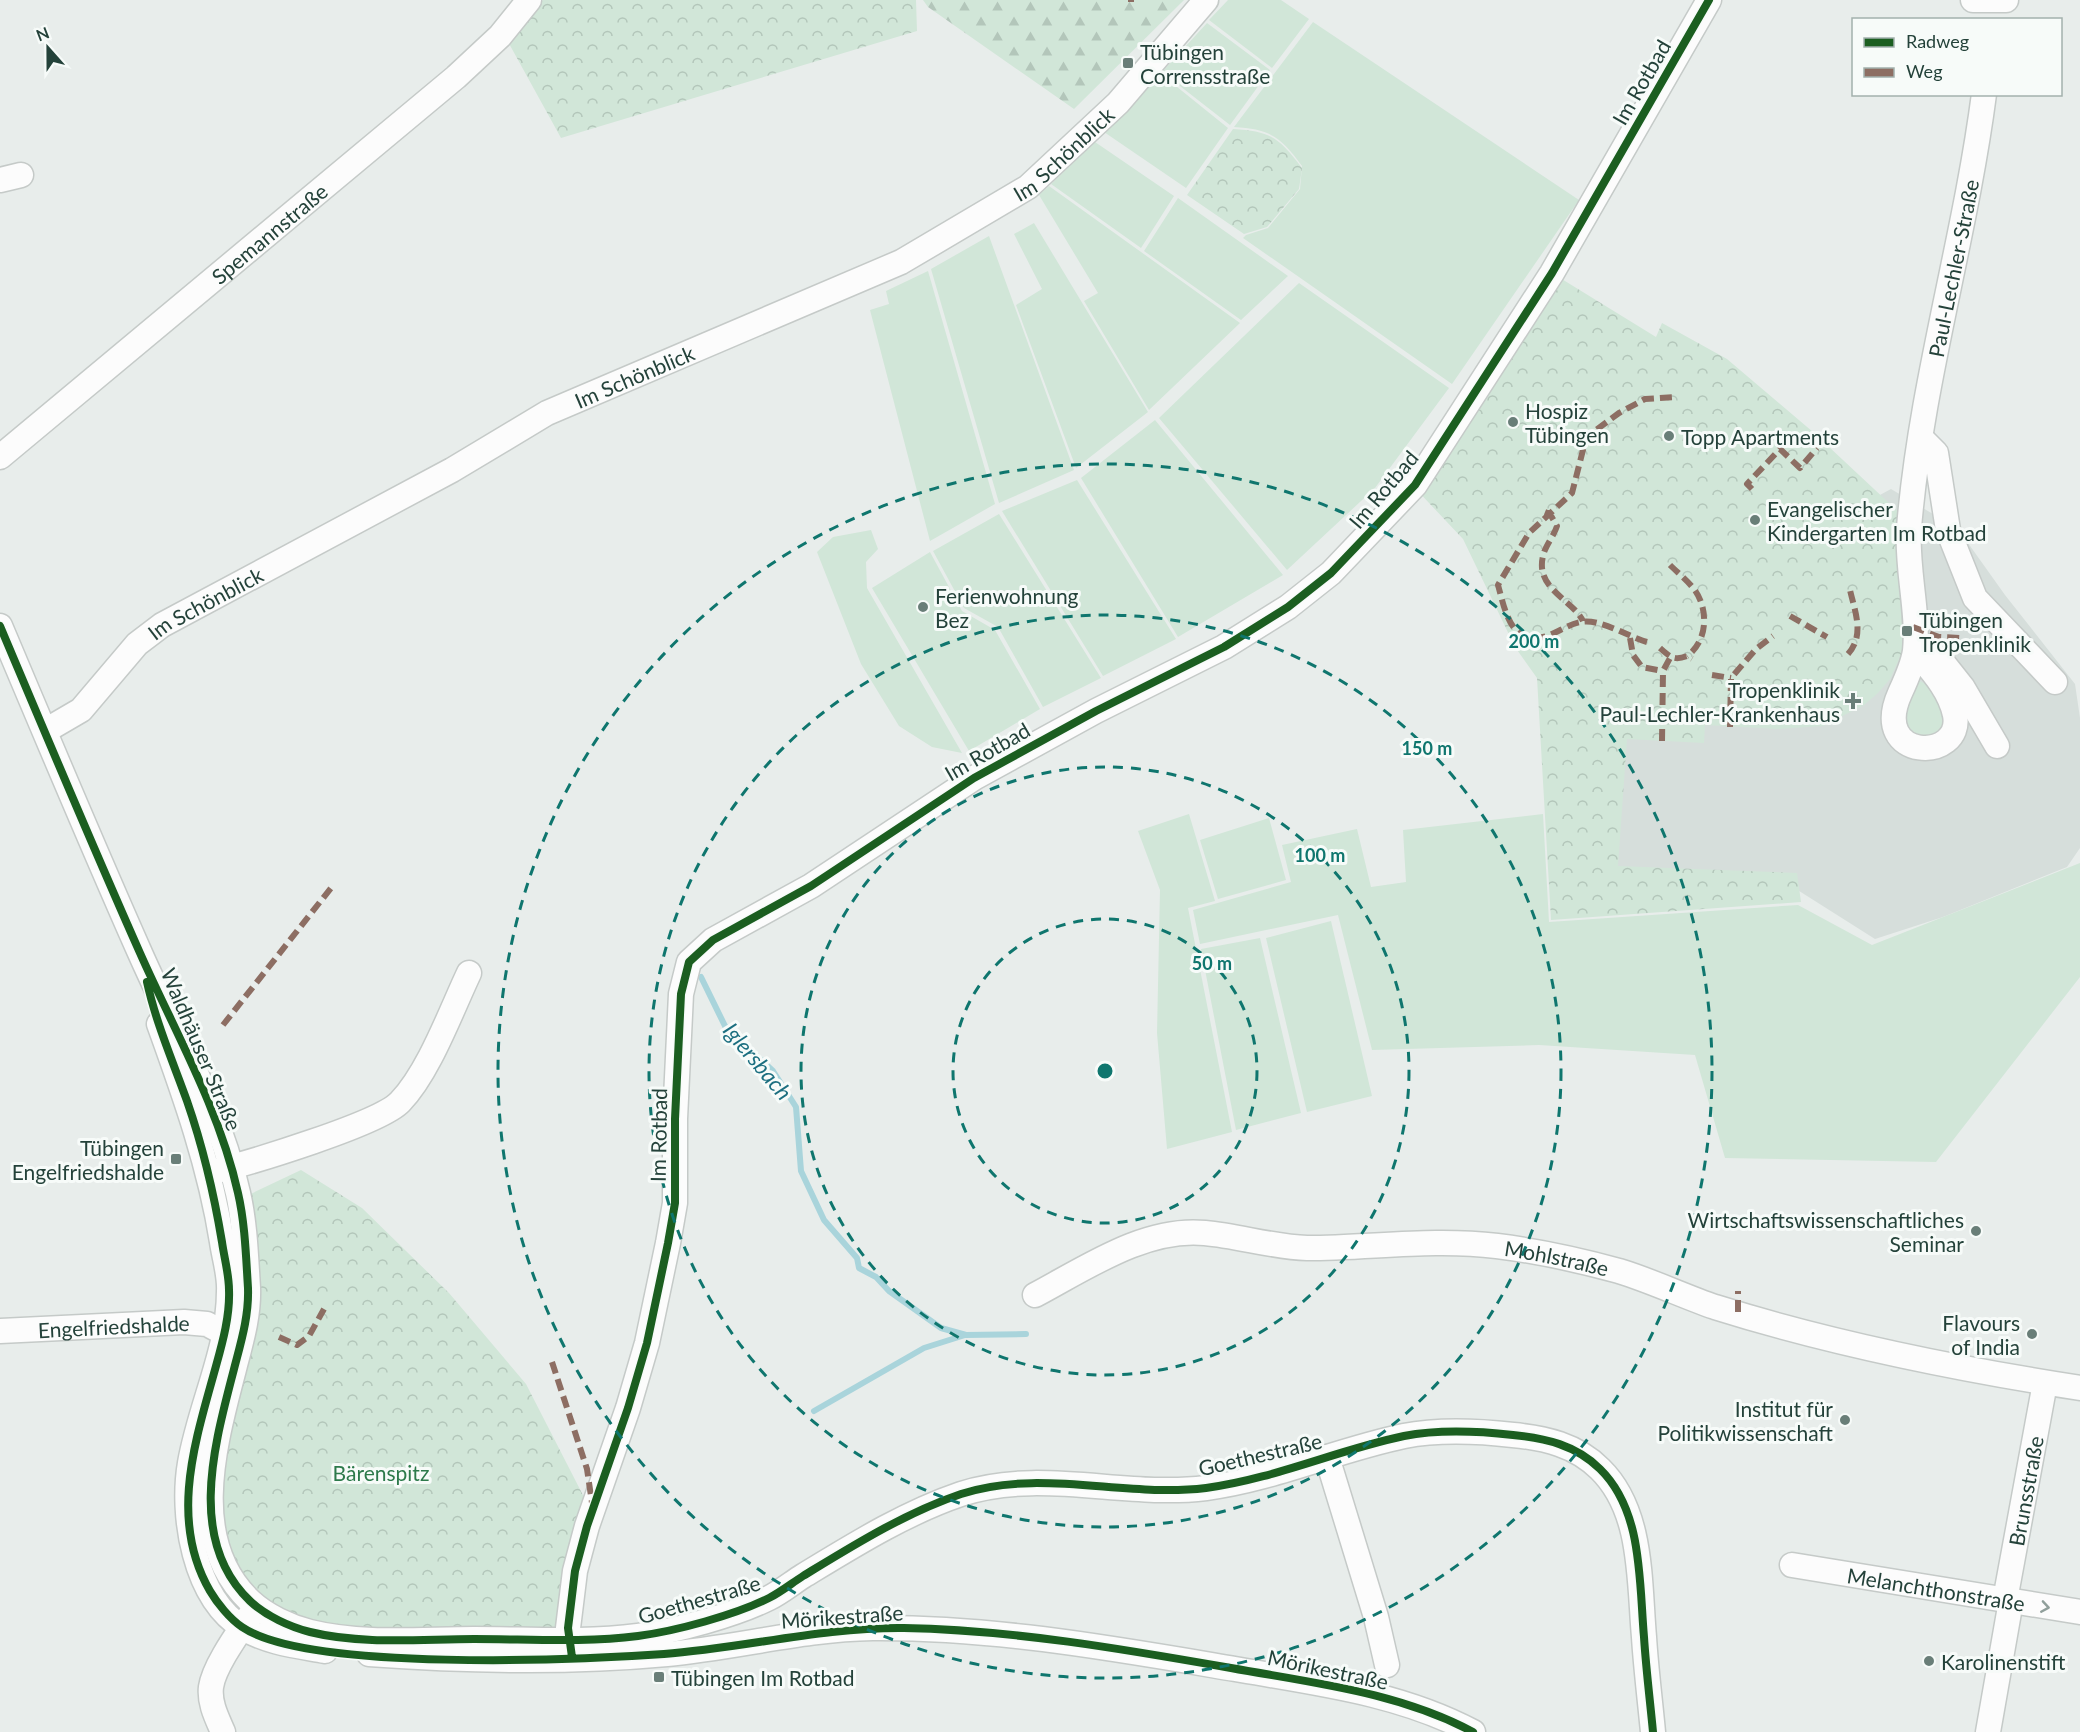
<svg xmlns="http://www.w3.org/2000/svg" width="2080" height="1732" viewBox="0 0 2080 1732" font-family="Lato,sans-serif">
  <defs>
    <pattern id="forest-firs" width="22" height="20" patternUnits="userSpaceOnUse" patternTransform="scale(1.5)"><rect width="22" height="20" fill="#d1e6d8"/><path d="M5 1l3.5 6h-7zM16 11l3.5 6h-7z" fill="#b3c6ba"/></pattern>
    <pattern id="park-crowns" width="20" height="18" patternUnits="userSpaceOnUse" patternTransform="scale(1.5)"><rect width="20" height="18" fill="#d1e6d8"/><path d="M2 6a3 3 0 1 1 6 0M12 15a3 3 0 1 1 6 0" fill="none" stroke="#b3c6ba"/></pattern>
  </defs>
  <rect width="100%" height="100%" fill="#e8edeb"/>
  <!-- built -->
  <path fill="#d6dedb" d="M1891 489 1958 529 2005 595 2075 684 2080 718V848L2067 867 1943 917 1875 939 1796 889 1605 901 1608 757 1852 510Z"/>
  <!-- green -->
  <path fill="#d1e6d8" d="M1228 0H1281L1309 19 1272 68 1209 20Z
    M1313 22 1579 200 1452 384 1243 238 1246 235 1268 228 1300 189 1302 166C1281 137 1270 129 1234 127Z
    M1207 23 1270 70 1230 125 1162 72Z
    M1161 74 1228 128 1186 188 1104 132Z
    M1095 142 1174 196 1141 248 1051 184Z
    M1049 186 1240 323 1149 410 1084 301 1098 293 1039 195Z
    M1178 198 1288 276 1241 320 1144 251Z
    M1034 223 1148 412 1076 468 1016 305 1042 289 1014 234Z
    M989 236 1074 470 999 503 931 269Z
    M928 271 995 504 930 541 870 310 889 304 886 291Z
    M1299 283 1449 388 1375 488 1287 570 1159 418Z
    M1155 420 1283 575 1178 637 1081 478Z
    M1077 480 1176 639 1103 676 1002 511Z
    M999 514 1101 678 1043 707 998 627 964 608 933 551Z
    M871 530 878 549 866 562 867 588 962 753 932 747 899 726 861 664 817 552 833 537Z
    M930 552 962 611 995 630 1040 709 969 751 872 588Z
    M1917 680 1931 686 1945 720 1938 732 1922 739 1908 727 1906 713Z
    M1189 814 1215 901 1188 908 1232 1132 1167 1149 1157 1033 1160 890 1138 831Z
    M1543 814 1549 922 1798 905 1872 945 2080 863V977L1936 1162 1725 1158 1695 1055 1539 1045 1372 1050 1338 915 1200 944 1193 910 1291 882 1282 845 1357 829 1371 887 1406 882 1403 830Z
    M1269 818 1286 880 1218 899 1200 840Z
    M1331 921 1372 1096 1307 1112 1266 938Z
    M1260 938 1301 1113 1236 1130 1201 949Z"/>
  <!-- forest -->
  <path fill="url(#forest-firs)" d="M923 0H1184L1074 109 928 7Z"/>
  <!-- park -->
  <path fill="url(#park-crowns)" d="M543 0H916L917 31 561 138 507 40Z
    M1233 129C1271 131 1279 138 1302 168L1299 189 1267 227 1244 234 1187 195Z
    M1552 273 1656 337 1662 323 1727 359 1813 432 1904 517 1906 644 1890 679 1878 693 1864 705 1823 726 1777 729 1705 725 1704 743 1627 739 1618 866 1797 873 1801 902 1551 920 1537 678 1515 647 1463 539 1413 486Z
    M301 1170 362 1208 449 1293 526 1384 588 1505 571 1640H392L255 1607 212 1530 240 1199Z"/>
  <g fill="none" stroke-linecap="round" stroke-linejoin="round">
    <!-- stream -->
    <path stroke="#a9d4db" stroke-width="6" d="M701 977 725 1026 773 1071 796 1107 801 1171 824 1220 857 1258 859 1268 876 1277 889 1291 941 1328 966 1335 1026 1334
      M814 1411 924 1348 965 1335"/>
    <defs>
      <g id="street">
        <path d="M1973 0H2006"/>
        <path d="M0 180 21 175"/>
        <path d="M1921 438 1936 453 1948 530 1975 598 2055 682"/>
        <path id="s1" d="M0 457 456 77 500 36 529 0"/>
        <path d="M0 626C46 735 92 845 140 953 175 1032 219 1108 238 1193 245 1223 246 1257 248 1288 249 1316 241 1342 234 1369 215 1443 186 1540 250 1601 266 1616 290 1627 310 1632 363 1645 421 1639 474 1639 528 1639 584 1643 638 1636 676 1631 735 1615 769 1598 781 1592 792 1583 803 1576 854 1545 905 1513 961 1494 1041 1468 1124 1498 1206 1488 1274 1479 1337 1450 1404 1436 1440 1429 1477 1431 1513 1435 1545 1438 1576 1445 1600 1469 1643 1511 1639 1581 1644 1637 1646 1669 1650 1700 1653 1732"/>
        <path id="s2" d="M1915 651C1931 670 1950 690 1955 715 1964 762 1869 762 1900 693 1906 680 1913 665 1915 651 1919 612 1906 567 1909 528 1921 382 1965 240 1984 94"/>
        <path d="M1940 659 1963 688 1997 746"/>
        <path id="s3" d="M45 731 81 710 137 644 162 625 452 470 547 413 901 262 1028 187 1118 103 1206 0"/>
        <path d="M159 1024C185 1096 210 1166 222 1242 224 1257 230 1275 229 1291 229 1350 200 1405 190 1463 181 1515 194 1598 243 1628 268 1643 298 1646 325 1651"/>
        <path d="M217 1171C251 1162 379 1124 400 1102 429 1072 451 1011 469 973"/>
        <path id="s4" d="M1035 1295C1086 1268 1145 1227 1205 1233 1239 1236 1273 1247 1307 1248 1371 1248 1433 1238 1497 1246 1537 1251 1579 1260 1619 1271 1652 1281 1683 1296 1715 1307 1833 1344 1958 1369 2080 1388"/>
        <path id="s5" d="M0 1331 184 1322 207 1324 237 1340"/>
        <path d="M1327 1457 1376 1617 1387 1665"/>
        <path id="s6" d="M1792 1565 2080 1612"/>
        <path id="s7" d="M2005 1600 2045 1383"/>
        <path d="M369 1654C467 1661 569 1663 667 1654 735 1648 804 1629 873 1628 994 1627 1116 1649 1235 1669 1316 1683 1400 1693 1473 1732"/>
        <path d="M572 1657 568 1628 575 1571 587 1526 628 1408 647 1343 668 1243 675 1203V1119L681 994 689 962 713 940 811 886 974 778 1096 711 1224 647 1288 607 1331 573 1415 485 1552 273 1709 0"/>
        <path d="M223 1732C217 1718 209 1703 211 1687 214 1666 239 1632 251 1614"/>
        <path d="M1988 1732 2011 1601"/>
      </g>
    </defs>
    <!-- street casing -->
    <use href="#street" stroke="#c5cac8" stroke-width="27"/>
    <!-- street -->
    <use href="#street" stroke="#fcfcfc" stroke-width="24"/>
    <!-- quiet -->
    <path stroke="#8d6e63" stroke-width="6" stroke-dasharray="12 6" stroke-linecap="butt" d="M1131 0V2
      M1752 489 1747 484 1780 449 1800 468 1817 448
      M1545 512 1550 514 1557 526C1554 536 1545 546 1543 556 1535 589 1572 599 1583 621
      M1670 565C1678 573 1687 580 1694 589 1709 609 1708 641 1687 656
      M1790 616 1827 637
      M1913 627 1939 637 1961 638
      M1630 638 1633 655 1642 667 1663 671
      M1647 642C1629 637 1599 618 1581 622 1568 624 1556 634 1543 637 1510 646 1504 606 1498 585L1529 533 1572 493 1584 446 1596 430 1619 413 1645 399 1677 397
      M1660 648C1670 657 1674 661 1687 656L1692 659
      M1848 654C1865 635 1855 612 1850 590
      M1712 675 1731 678
      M1730 727 1731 678 1756 649 1773 636
      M1662 741 1663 671 1670 658
      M223 1025 331 888
      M1738 1312V1291
      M279 1337 297 1345 309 1336 324 1309
      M552 1362 587 1469 592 1503"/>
    <defs>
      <path id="cycleway" d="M0 626C46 735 92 845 140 953 175 1032 219 1108 238 1193 245 1223 246 1257 248 1288 249 1316 241 1342 234 1369 215 1443 186 1540 250 1601 266 1616 290 1627 310 1632 363 1645 421 1639 474 1639 528 1639 584 1643 638 1636 676 1631 735 1615 769 1598 781 1592 792 1583 803 1576 854 1545 905 1513 961 1494 1041 1468 1124 1498 1206 1488 1274 1479 1337 1450 1404 1436 1440 1429 1477 1431 1513 1435 1545 1438 1576 1445 1600 1469 1643 1511 1639 1581 1644 1637 1646 1669 1650 1700 1653 1732
        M147 982C156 1023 173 1062 187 1101 203 1147 214 1194 222 1242 224 1257 229 1274 229 1290 230 1315 223 1341 216 1366 196 1439 168 1519 210 1591 217 1603 230 1619 242 1627 308 1672 578 1660 664 1654 744 1648 823 1627 904 1628 1013 1630 1123 1649 1231 1668 1313 1683 1398 1692 1473 1732
        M572 1657 568 1628 575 1571 587 1526 628 1408 647 1343 668 1243 675 1203V1119L681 994 689 962 713 940 811 886 974 778 1096 711 1224 647 1288 607 1331 573 1415 485 1552 273 1709 0"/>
    </defs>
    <!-- cycleway casing -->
    <use href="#cycleway" stroke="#f7fbf9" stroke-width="11"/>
    <!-- cycleway -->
    <use href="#cycleway" stroke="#1b5e20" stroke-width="8"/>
  </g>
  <!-- one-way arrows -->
  <defs><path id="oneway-chevron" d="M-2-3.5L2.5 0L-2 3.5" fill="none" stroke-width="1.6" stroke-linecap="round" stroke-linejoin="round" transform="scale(1.5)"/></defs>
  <use stroke="#909f9b" href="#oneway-chevron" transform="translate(2045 1607) rotate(9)"/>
  <!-- distance rings -->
  <g fill="none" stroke="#0f766e" stroke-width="3" stroke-dasharray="10 8">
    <circle cx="1105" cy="1071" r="152"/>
    <circle cx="1105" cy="1071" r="304"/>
    <circle cx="1105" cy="1071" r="456"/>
    <circle cx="1105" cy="1071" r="607"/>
  </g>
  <!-- markers -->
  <g fill="#697e78" stroke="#f7fbf9" stroke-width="2">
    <rect x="1122" y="57" width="12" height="12" rx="3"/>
    <circle cx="1513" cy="422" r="6"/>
    <circle cx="1669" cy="436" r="6"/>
    <circle cx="1755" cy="520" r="6"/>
    <circle cx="923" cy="607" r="6"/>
    <rect x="1901" y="625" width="12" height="12" rx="3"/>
    <path d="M1850 692h6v6h6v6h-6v6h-6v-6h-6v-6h6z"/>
    <rect x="170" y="1153" width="12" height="12" rx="3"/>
    <circle cx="1976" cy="1231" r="6"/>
    <circle cx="2032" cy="1334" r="6"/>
    <circle cx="1845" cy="1420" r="6"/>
    <circle cx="1929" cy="1661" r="6"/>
    <rect x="653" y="1671" width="12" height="12" rx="3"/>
  </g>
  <g text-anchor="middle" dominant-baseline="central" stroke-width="6" stroke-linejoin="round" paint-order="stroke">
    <!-- poi labels -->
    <g font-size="21" fill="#24423a" stroke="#f7fbf9" text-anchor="start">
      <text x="1140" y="51">Tübingen<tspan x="1140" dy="24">Corrensstraße</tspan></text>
      <text x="1525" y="410">Hospiz<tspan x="1525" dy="24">Tübingen</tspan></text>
      <text x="1681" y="436">Topp Apartments</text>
      <text x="1767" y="508">Evangelischer<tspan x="1767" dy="24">Kindergarten Im Rotbad</tspan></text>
      <text x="935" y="595">Ferienwohnung<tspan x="935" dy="24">Bez</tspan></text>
      <text x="1919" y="619">Tübingen<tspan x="1919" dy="24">Tropenklinik</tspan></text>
      <text x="1840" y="689" text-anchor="end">Tropenklinik<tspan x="1840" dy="24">Paul-Lechler-Krankenhaus</tspan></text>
      <text x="164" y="1147" text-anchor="end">Tübingen<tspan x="164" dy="24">Engelfriedshalde</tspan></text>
      <text x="1964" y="1219" text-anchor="end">Wirtschaftswissenschaftliches<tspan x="1964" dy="24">Seminar</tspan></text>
      <text x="2020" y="1322" text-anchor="end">Flavours<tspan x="2020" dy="24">of India</tspan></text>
      <text x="1833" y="1408" text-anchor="end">Institut für<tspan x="1833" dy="24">Politikwissenschaft</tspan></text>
      <text x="1941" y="1661">Karolinenstift</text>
      <text x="671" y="1677">Tübingen Im Rotbad</text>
    </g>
    <!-- street labels -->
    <g font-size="21" fill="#24423a" stroke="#f7fbf9">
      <text transform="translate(1641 82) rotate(-60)">Im Rotbad</text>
      <text stroke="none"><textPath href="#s3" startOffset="1180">Im Schönblick</textPath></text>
      <text stroke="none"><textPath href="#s1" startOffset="350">Spemannstraße</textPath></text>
      <text stroke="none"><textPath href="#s2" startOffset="634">Paul-Lechler-Straße</textPath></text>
      <text stroke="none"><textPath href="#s3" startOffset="694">Im Schönblick</textPath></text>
      <text transform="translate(1383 489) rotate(-50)">Im Rotbad</text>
      <text stroke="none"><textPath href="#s3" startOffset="208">Im Schönblick</textPath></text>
      <text transform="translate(987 751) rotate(-30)">Im Rotbad</text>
      <text transform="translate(202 1049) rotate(67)">Waldhäuser Straße</text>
      <text transform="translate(658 1135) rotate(-89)">Im Rotbad</text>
      <text stroke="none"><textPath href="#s4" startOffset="538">Mohlstraße</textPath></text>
      <text stroke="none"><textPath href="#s5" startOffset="114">Engelfriedshalde</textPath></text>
      <text transform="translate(1260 1454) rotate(-13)">Goethestraße</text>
      <text stroke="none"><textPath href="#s7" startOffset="111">Brunsstraße</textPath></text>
      <text stroke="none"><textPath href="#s6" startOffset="146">Melanchthonstraße</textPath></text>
      <text transform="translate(699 1599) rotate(-16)">Goethestraße</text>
      <text transform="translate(842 1616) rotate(-4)">Mörikestraße</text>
      <text transform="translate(1328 1669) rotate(12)">Mörikestraße</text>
    </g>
    <!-- park labels -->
    <g font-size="21" fill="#2d7a4b" stroke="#f7fbf9">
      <text x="381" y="1472">Bärenspitz</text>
    </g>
    <!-- water labels -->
    <g font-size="22" font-style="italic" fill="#1c6f80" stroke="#f7fbf9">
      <text transform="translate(758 1061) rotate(50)">Iglersbach</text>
    </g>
  </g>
  <circle cx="1105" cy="1071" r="9" fill="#0f766e" stroke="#f7fbf9" stroke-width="3"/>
  <g font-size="18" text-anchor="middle" font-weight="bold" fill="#0f766e" stroke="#f7fbf9" stroke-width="6" stroke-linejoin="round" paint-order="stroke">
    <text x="1534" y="648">200 m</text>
    <text x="1427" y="755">150 m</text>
    <text x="1320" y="862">100 m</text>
    <text x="1212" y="970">50 m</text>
  </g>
  <!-- legend -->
  <rect x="1852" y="18" width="210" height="78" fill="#f7fbf9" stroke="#a3b1ad" stroke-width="1.5"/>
  <rect x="1864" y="38" width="30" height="9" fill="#1b5e20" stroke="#a3b1ad" stroke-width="1.5"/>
  <text x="1906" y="48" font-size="18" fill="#24423a">Radweg</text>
  <rect x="1864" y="68" width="30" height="9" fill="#8d6e63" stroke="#a3b1ad" stroke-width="1.5"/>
  <text x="1906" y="78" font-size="18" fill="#24423a">Weg</text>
  <!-- north arrow -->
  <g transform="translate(48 48) rotate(339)" stroke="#f7fbf9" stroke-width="4.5" paint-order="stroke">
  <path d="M0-4.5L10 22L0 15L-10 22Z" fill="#24423a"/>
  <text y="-9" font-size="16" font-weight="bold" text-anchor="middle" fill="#24423a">N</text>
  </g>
</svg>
